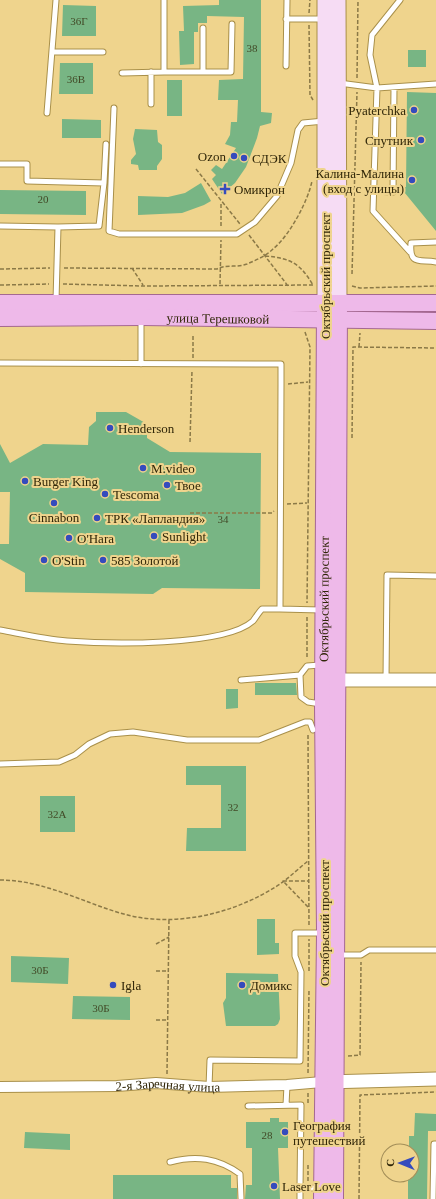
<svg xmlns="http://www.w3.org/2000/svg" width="436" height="1199" viewBox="0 0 436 1199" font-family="Georgia,serif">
  <rect width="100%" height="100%" fill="#efd48d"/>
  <!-- building -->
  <path fill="#78b584" d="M219 0H261V112L272 113 271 123 260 126 257 138 246 167 235 183 222 194 212 179 216 175 211 170 216 165 222 169 236 148 225 144 230 135 231 122H237L238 100H218L219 80 243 79 244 17 207 16V23H198V32H194V64L180 65 179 31H184L183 6 219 5Z
    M63 5 96 6V36H62Z
    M408 50H426V67H408Z
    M60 63H93V94H59Z
    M167 80H182V116H167Z
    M407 92 436 93V231L400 187H406Z
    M62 119 101 120V138H62Z
    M135 129 157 130 158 142 162 145V159L157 166V170H139L138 165 131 164V160L136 154 133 139Z
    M201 183 211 201 204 205 182 213 138 215V196L168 197 185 193Z
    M0 190 86 191V215L0 214Z
    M96 412H126L147 424V438L170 452 261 453 260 589 162 588 153 594 25 592V573L0 559V544H9L10 492H0V444L10 463 43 444 88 445 89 427 96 421Z
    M255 683H296L297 695H255Z
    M226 689H238V708L226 709Z
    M186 766H246V851H186L187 828H221V785H186Z
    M40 796H75V832H40Z
    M257 919H275V943H279V954L257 955Z
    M11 956 69 958 68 984 11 982Z
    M226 973 278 974 280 1019 278 1024 275 1026H226L223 1003 226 998Z
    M73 996 130 997V1020L72 1019Z
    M415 1113 436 1114V1131H428L427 1199H408V1175H412V1151H409V1136H414Z
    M270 1118H279V1122H288V1148H278L280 1199H245L246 1185H252V1148H246V1122H270Z
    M25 1132 70 1134V1150L24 1148Z
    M113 1175H231V1188H237V1199H113Z"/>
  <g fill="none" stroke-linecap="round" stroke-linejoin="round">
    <defs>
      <path id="service" d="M400 0 372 35 370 55 377 88 373 211 410 252
        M286 19H323
        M52 52H103
        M286 66 287 0
        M164 72H231L232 24
        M203 72V28
        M122 73 164 72V0
        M339 83 377 88 436 84
        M151 104V72
        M114 108 109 231 119 234H237L255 222 277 196 291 163 298 130 303 123 324 121
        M47 113 56 0
        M0 164H27V181L104 183
        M374 191 393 192 394 87
        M0 226 58 227 56 301
        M58 227 99 226 104 183 106 144
        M436 242 411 243C409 266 420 259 436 262
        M141 319V364
        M0 363 281 364V384L280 609H262C259 612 256 617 253 621 224 647 106 644 67 641 44 639 22 634 0 630
        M280 609 321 610
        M320 665 307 666 300 675 301 697 308 702 321 704
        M386 679 387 575 436 576
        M241 680 300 675
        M0 764 59 762 75 755 89 744 110 734 133 732 187 740H259L305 722H310L313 730
        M339 955H361L369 950H436
        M209 1087 210 1060 300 1061 301 972 295 956V933H323
        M286 1105 287 1085
        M248 1106 301 1105 300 1188
        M170 1162C196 1155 218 1158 240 1174L241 1198
        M300 1199V1188H320
        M433 1199 434 1144H436"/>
      <g id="minor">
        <path id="s1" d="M0 1087 117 1086 156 1083 209 1087 287 1085 322 1082"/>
      </g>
      <path id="tertiary" d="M328 680H436
        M326 1082 436 1079"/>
      <path id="secondary" d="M325 0V303
        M338 0 339 303"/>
      <g id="primary">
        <path d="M0 303H436"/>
        <path id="s2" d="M0 318 141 317 436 321"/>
        <path id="s3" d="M322 1199 325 933 323 705 325 303"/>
        <path d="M335 1199 339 303"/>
      </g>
    </defs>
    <!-- service casing -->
    <use href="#service" stroke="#a9904a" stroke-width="7"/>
    <!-- minor casing -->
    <use href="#minor" stroke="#a9904a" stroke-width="12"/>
    <!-- tertiary casing -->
    <use href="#tertiary" stroke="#a9904a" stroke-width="15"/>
    <!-- secondary casing -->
    <use href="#secondary" stroke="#a9904a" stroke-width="17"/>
    <!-- primary casing -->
    <use href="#primary" stroke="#a46891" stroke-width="18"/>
    <!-- path -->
    <path stroke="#8b7947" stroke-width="1.5" stroke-dasharray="4 2" stroke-linecap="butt" d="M309 13 310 0
      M309 25 310 95 313 100
      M357 78 358 0
      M196 169 240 224
      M221 226V202
      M249 235 288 286
      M265 256C290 258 300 263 313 285
      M64 268 217 269C226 264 237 268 247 264 256 260 266 256 273 249 290 235 308 201 312 181
      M132 268 143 285
      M0 269 50 268
      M352 274 357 92
      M63 284 144 286 313 285
      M220 284 221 240
      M0 285 49 284
      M352 286 360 288 436 286
      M305 332 310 347 307 603
      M359 347 360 333
      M193 358V334
      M288 384 308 382
      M352 438 353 347 436 348
      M190 442 192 370
      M287 504 307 503
      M190 513H272L274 511
      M307 617V659
      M308 735 309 927
      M0 880C42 880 80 901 120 913 173 929 235 914 280 884 290 877 299 868 308 861
      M308 907 283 881H308
      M156 944 169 937
      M156 971H168
      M309 971V939
      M156 1020H168
      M348 1056 360 1055 361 962
      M308 1073 309 989
      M167 1074 169 918
      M308 1093V1103
      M308 1165V1181
      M359 1199 360 1095 436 1092"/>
    <!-- service -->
    <use href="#service" stroke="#fff" stroke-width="5"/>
    <!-- minor -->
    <use href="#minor" stroke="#fff" stroke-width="10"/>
    <!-- tertiary -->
    <use href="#tertiary" stroke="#fff" stroke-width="13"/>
    <!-- secondary -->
    <use href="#secondary" stroke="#f6dcf4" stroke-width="15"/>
    <!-- primary -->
    <use href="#primary" stroke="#eeb9e9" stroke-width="16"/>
  </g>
  <!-- markers -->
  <g fill="#354bbd" stroke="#efd48d" stroke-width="1.5">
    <circle cx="414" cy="110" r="4"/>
    <circle cx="421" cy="140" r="4"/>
    <circle cx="234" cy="156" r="4"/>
    <circle cx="244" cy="158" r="4"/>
    <circle cx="412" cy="180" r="4"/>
    <path d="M223 183h4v4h4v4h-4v4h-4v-4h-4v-4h4z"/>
    <circle cx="110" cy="428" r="4"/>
    <circle cx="143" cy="468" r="4"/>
    <circle cx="25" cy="481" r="4"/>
    <circle cx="167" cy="485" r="4"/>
    <circle cx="105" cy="494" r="4"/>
    <circle cx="54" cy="503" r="4"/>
    <circle cx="97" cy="518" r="4"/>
    <circle cx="154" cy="536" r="4"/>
    <circle cx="69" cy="538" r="4"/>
    <circle cx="44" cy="560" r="4"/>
    <circle cx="103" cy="560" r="4"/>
    <circle cx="113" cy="985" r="4"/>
    <circle cx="242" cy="985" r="4"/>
    <circle cx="285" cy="1132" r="4"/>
    <circle cx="274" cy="1186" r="4"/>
  </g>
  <g text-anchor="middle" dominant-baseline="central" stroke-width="4" stroke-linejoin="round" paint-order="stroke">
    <!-- number labels -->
    <g font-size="11" fill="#424a27">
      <text x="79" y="21">36Г</text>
      <text x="252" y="48">38</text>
      <text x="76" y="79">36В</text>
      <text x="43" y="199">20</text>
      <text x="223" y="519">34</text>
      <text x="233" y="807">32</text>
      <text x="57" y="814">32А</text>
      <text x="40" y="970">30Б</text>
      <text x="101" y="1008">30Б</text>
      <text x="267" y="1135">28</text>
    </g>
    <!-- poi labels -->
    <g font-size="13" fill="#302608" stroke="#efd48d" text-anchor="start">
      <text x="406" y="110" text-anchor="end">Pyaterchka</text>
      <text x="413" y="140" text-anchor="end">Спутник</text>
      <text x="226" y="156" text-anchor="end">Ozon</text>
      <text x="252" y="158">СДЭК</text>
      <text x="404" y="173" text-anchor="end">Калина-Малина<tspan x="404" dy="15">(вход с улицы)</tspan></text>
      <text x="234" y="189">Омикрон</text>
      <text x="118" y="428">Henderson</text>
      <text x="151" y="468">M.video</text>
      <text x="33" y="481">Burger King</text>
      <text x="175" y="485">Твое</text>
      <text x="113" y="494">Tescoma</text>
      <text x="54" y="517" text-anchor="middle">Cinnabon</text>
      <text x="105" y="518">ТРК «Лапландия»</text>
      <text x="162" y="536">Sunlight</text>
      <text x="77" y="538">O'Hara</text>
      <text x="52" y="560">O'Stin</text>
      <text x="111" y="560">585 Золотой</text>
      <text x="121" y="985">Igla</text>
      <text x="250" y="985">Домикс</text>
      <text x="293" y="1125">География<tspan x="293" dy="15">путешествий</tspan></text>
      <text x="282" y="1186">Laser Love</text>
    </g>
    <!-- street labels -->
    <g font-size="13" fill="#302608" stroke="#efd48d">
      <text transform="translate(325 276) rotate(-90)">Октябрьский проспект</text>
      <text stroke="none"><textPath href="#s2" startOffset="218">улица Терешковой</textPath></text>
      <text stroke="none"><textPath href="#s3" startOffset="600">Октябрьский проспект</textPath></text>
      <text transform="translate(324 923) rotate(-90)">Октябрьский проспект</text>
      <text stroke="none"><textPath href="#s1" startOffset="168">2-я Заречная улица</textPath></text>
    </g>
  </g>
  <!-- north arrow -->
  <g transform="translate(400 1163) rotate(271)"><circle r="19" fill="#efd48d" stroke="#a38e58"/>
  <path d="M0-3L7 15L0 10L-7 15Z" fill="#354bbd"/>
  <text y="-6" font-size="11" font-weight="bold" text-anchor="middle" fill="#302608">С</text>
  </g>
</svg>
